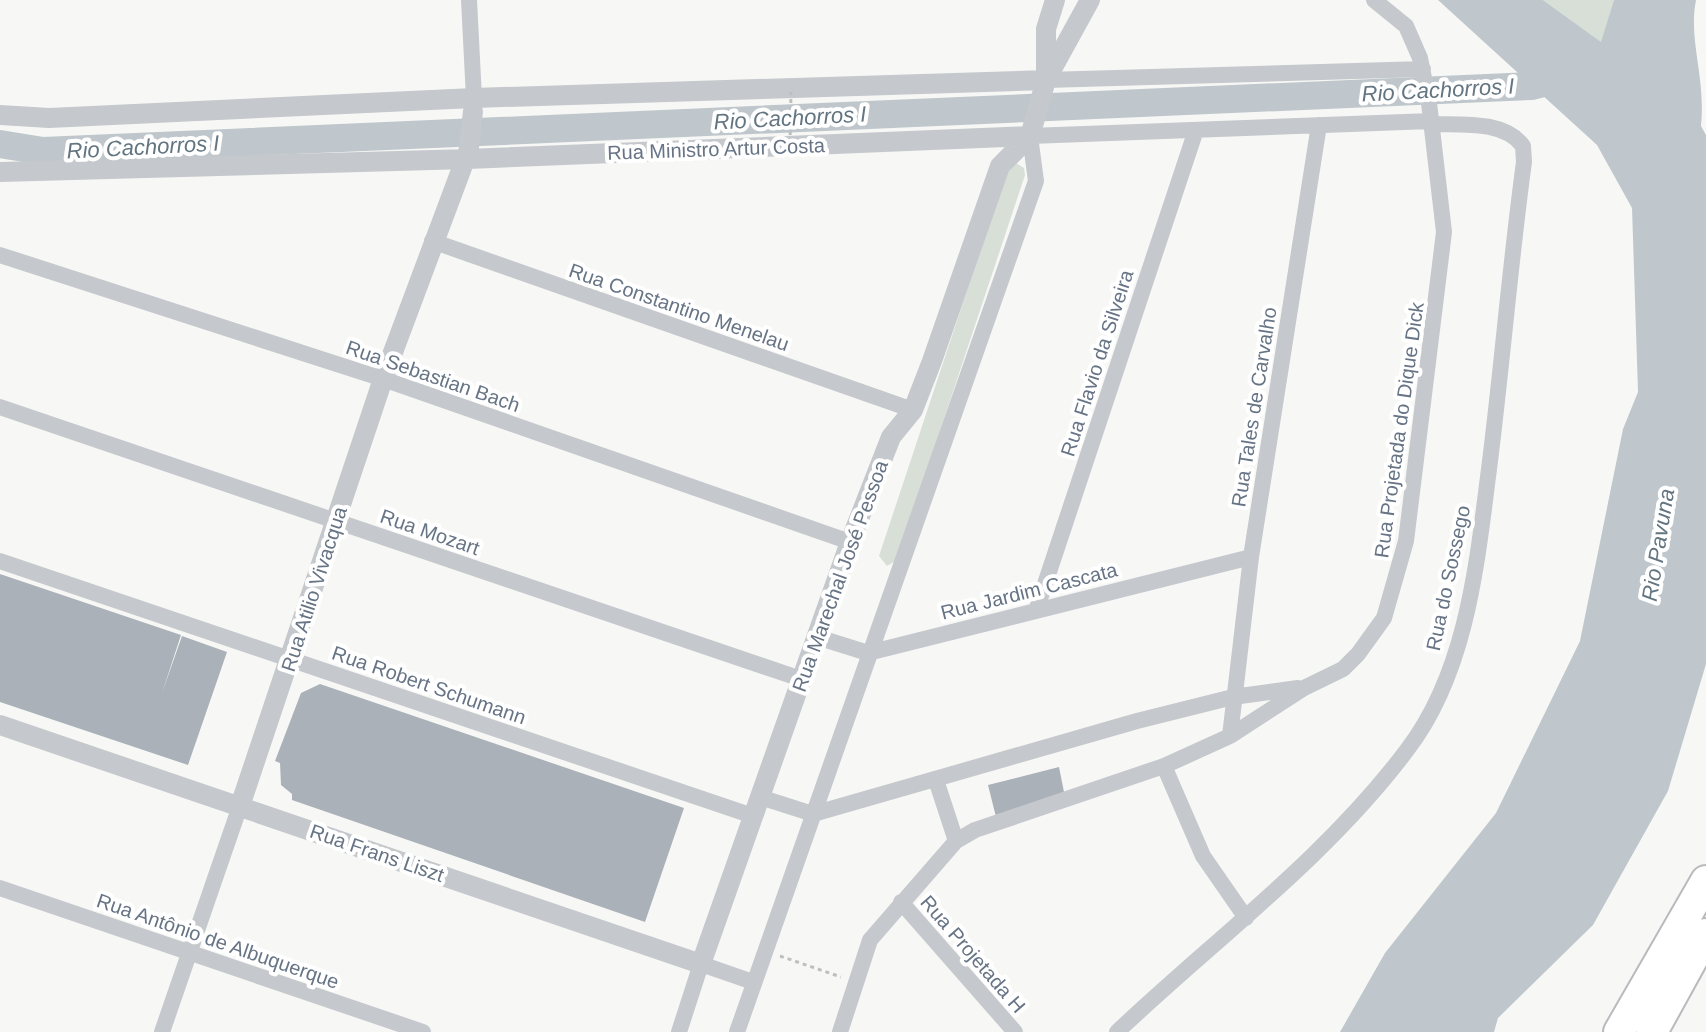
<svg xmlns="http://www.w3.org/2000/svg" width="1706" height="1032" viewBox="0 0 1706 1032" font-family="Helvetica,sans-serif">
  <rect width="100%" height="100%" fill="#f7f8f5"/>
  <!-- green -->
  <path fill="#d8dfd6" d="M1543 0H1614L1602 43Z
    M1016 163 1024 168 1025 175 897 560 887 566 879 556 1007 170Z"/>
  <!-- water -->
  <path fill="#bfc7cc" d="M1438 0H1543L1601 42 1614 0H1696C1688 41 1706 76 1701 126L1706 135V664L1668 791 1593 925 1498 1018 1494 1032H1340L1385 953 1496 813 1580 641 1623 429 1638 392 1632 208 1597 145Z"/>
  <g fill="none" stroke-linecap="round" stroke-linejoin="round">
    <!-- river -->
    <path stroke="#bfc7cc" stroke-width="28" d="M0 144 43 151 1532 86 1567 77"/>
  </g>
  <!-- building -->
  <path fill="#abb1b9" d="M0 574 181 635 162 693 182 636 227 652 188 765 0 702Z
    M320 684 684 808 645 922 292 800V794L281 785 280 763 275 761 301 693Z
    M1059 767 1065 797 996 817 988 785Z"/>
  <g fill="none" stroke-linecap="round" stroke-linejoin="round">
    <defs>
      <path id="motorway" d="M1619 1032 1706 881
        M1652 1032 1706 934"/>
    </defs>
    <!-- motorway casing -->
    <use href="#motorway" stroke="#b8babe" stroke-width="34"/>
    <!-- path -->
    <path stroke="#bdbfc1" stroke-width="3" stroke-dasharray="4 4" stroke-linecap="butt" d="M780 956 841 977"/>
    <!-- minor -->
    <path stroke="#c5c8cc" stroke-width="16" d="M469 0 474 98
      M1046 80 1423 69
      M432 241 913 410
      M0 255 383 379 850 542
      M0 407 801 679
      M0 561 753 816
      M1037 608 1196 130
      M817 637 868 653 1251 557
      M1230 736 1251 557 1319 125
      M1164 766 1203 856 1246 918
      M936 780 956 841
      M760 797 813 814 1137 721 1233 697 1298 688
      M0 888 423 1032
      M901 902 1015 1032
      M162 1032 240 806
      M679 1032 701 964 753 982
      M737 1032 1036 181 1030 136 1431 121
      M840 1032 870 940 956 841 975 830 1164 766 1230 736 1304 688 1343 669 1358 654 1384 618 1406 541 1444 232 1429 103 1420 58 1406 26 1374 0
      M1117 1032C1214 940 1326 858 1407 750 1467 672 1477 563 1489 469 1502 367 1510 264 1524 162L1523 146C1504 120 1461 125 1432 124"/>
    <!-- tertiary -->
    <path stroke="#c5c8cc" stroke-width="20" d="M1046 79V29L1055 0
      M0 115 49 118 474 98 1046 80
      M0 172 468 159 1030 136
      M0 725 701 964 850 542 891 437 913 410 932 361 1000 166 1030 136 1046 80 1090 0
      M240 806 383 379 469 149"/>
    <!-- motorway -->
    <use href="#motorway" stroke="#fff" stroke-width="30"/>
    <!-- path-bridge -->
    <path stroke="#bdbfc1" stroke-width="3" stroke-dasharray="4 4" stroke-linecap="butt" d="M790 143 791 92"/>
    <!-- tertiary-bridge -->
    <path stroke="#c5c8cc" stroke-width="20" d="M469 147 473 111"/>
  </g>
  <g text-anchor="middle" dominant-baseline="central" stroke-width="8" stroke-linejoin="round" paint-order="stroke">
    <!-- street labels -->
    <g font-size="20" fill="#677485" stroke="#fff">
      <text transform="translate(716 149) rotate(-2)">Rua Ministro Artur Costa</text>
      <text transform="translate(679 307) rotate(19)">Rua Constantino Menelau</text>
      <text transform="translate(1097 363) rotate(-72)">Rua Flavio da Silveira</text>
      <text transform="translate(433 376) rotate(19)">Rua Sebastian Bach</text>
      <text transform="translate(1254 407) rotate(-81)">Rua Tales de Carvalho</text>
      <text transform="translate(1399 430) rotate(-82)">Rua Projetada do Dique Dick</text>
      <text transform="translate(430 532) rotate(19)">Rua Mozart</text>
      <text transform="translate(840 576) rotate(-70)">Rua Marechal José Pessoa</text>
      <text transform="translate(1448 578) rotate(-78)">Rua do Sossego</text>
      <text transform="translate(314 589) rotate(-72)">Rua Atilio Vivacqua</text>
      <text transform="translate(1029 591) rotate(-14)">Rua Jardim Cascata</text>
      <text transform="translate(429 685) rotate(19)">Rua Robert Schumann</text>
      <text transform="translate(377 853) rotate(19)">Rua Frans Liszt</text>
      <text transform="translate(218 941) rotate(19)">Rua Antônio de Albuquerque</text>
      <text transform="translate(973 954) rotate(49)">Rua Projetada H</text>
    </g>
    <!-- water labels -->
    <g font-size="22" font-style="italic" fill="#637581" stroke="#fff">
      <text transform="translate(1438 90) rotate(-3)">Rio Cachorros I</text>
      <text transform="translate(790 118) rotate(-3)">Rio Cachorros I</text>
      <text transform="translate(143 147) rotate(-3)">Rio Cachorros I</text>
      <text transform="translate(1658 545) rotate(-81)">Rio Pavuna</text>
    </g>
  </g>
</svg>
